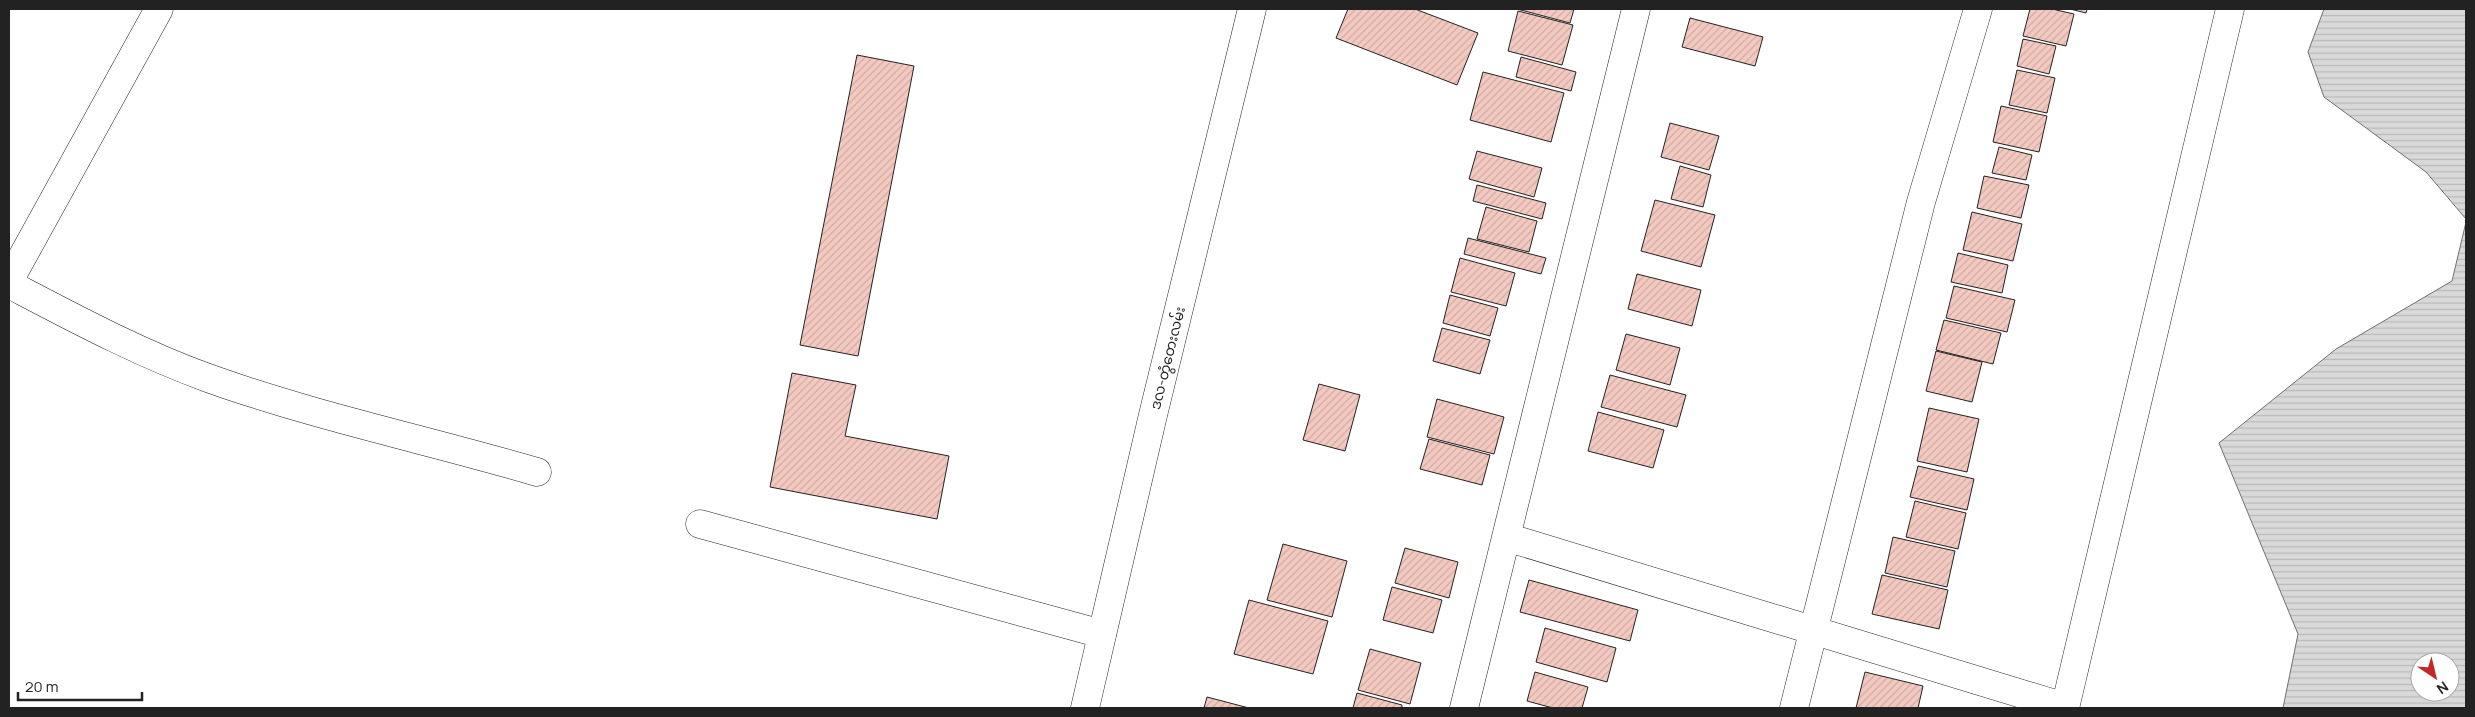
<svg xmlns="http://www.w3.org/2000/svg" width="2475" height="717" viewBox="0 0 2475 717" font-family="Manrope,'Noto Sans Myanmar',sans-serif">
  <defs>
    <pattern id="water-rules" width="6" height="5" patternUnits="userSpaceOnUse" patternTransform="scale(1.25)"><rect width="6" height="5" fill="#d9d9d9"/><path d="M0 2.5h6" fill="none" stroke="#bababa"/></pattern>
    <pattern id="building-hatch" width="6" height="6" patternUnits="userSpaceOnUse" patternTransform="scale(1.25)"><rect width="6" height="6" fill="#f3c9c0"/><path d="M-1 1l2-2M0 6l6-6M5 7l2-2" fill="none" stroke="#d0aca5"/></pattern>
  </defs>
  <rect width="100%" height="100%" fill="#fff"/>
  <!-- water -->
  <path fill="url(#water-rules)" stroke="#6f6f6f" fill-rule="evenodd" d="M2324 9H2466V219L2426 172 2324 97 2308 52Z
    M2466 222V708H2283L2298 634 2219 443 2336 349 2452 281ZM2420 662H2450V692H2420Z"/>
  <!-- building -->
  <path fill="url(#building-hatch)" stroke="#222" d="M1348 9H1415L1478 33 1457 85 1336 38Z
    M1517 9H1574L1570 23Z
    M2030 9H2052L2074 14 2066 46 2023 36Z
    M2070 9H2087L2086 13Z
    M1518 11 1573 25 1562 65 1508 51Z
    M1690 18 1763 37 1755 66 1682 47Z
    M2023 39 2056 46 2049 74 2017 66Z
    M857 55 914 66 858 356 800 345Z
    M1521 57 1576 72 1571 91 1516 77Z
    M2017 70 2055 78 2047 113 2009 105Z
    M1483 72 1564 93 1551 142 1470 120Z
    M2001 106 2047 116 2039 152 1993 142Z
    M1670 123 1719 136 1709 170 1661 157Z
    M1999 147 2032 155 2026 180 1992 173Z
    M1477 151 1542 168 1534 197 1469 179Z
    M1680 166 1711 175 1703 207 1671 199Z
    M1984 176 2029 185 2021 218 1977 208Z
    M1477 185 1546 203 1542 219 1473 201Z
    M1655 200 1715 215 1701 267 1641 251Z
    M1486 207 1537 221 1529 252 1477 239Z
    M1972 212 2022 224 2013 261 1963 250Z
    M1468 238 1546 258 1541 274 1464 254Z
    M1958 253 2008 265 2002 293 1951 282Z
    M1460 258 1515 273 1506 306 1451 292Z
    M1637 274 1701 290 1692 326 1628 309Z
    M1954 286 2015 300 2007 332 1946 318Z
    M1450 295 1498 308 1490 336 1443 323Z
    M1944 320 2001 333 1993 364 1936 350Z
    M1442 328 1490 340 1480 374 1433 361Z
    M1626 334 1680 348 1670 385 1616 370Z
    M1936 351 1982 362 1972 402 1926 391Z
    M792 373 856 385 845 436 949 456 937 519 770 487Z
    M1610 375 1686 395 1677 427 1601 407Z
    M1319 384 1360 395 1345 451 1303 440Z
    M1437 399 1504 417 1494 454 1427 437Z
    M1929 408 1979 419 1967 472 1917 461Z
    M1598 412 1664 430 1653 468 1588 451Z
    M1429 439 1490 455 1482 485 1420 469Z
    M1918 466 1974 479 1967 510 1910 497Z
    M1915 501 1966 513 1958 549 1906 537Z
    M1893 537 1955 551 1947 587 1885 573Z
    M1283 544 1347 561 1332 617 1267 600Z
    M1405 548 1458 562 1449 598 1395 583Z
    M1882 575 1948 590 1939 629 1872 614Z
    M1529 580 1638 610 1630 641 1520 612Z
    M1392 587 1442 600 1433 633 1383 620Z
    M1249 600 1328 621 1313 674 1234 654Z
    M1545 628 1616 648 1607 682 1536 662Z
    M1370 649 1421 663 1410 704 1358 690Z
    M1535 672 1588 687 1582 708H1553L1527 701Z
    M1865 672 1923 686 1918 708H1856Z
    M1357 693 1402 705V708H1353Z
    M1207 697 1249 708H1204Z"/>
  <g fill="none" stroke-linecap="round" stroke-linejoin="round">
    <defs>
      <path id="minor" d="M9 281 159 9
        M9 284C74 318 139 353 208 378 314 416 428 440 537 472
        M700 524 1102 634
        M1506 537 2065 707
        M1464 708 1636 9
        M1794 708 1921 202 1978 9
        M2065 708 2230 9"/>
      <path id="secondary" d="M1085 708 1153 415 1252 9"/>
    </defs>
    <!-- minor casing -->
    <use href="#minor" stroke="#222" stroke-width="29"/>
    <!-- secondary casing -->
    <use href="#secondary" stroke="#222" stroke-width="29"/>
    <!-- minor -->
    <use href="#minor" stroke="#fff" stroke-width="28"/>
    <!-- secondary -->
    <use href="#secondary" stroke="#fff" stroke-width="28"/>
  </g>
  <g text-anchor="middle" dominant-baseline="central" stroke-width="4" stroke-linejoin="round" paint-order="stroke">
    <!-- street labels -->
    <g font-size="14" fill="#222" stroke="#fff">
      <text transform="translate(1167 358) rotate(-76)">ဒလ-တွံတေးလမ်း</text>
    </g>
  </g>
  <!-- border -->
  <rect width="2475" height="717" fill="none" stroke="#222222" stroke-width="20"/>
  <!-- north arrow -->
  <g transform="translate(2435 677) rotate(145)"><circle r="24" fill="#ffffff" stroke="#a7a7a7"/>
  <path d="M0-4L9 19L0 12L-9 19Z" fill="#c62828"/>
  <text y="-8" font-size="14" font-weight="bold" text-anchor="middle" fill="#222222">N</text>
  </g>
  <!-- scale -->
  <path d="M18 692v8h124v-8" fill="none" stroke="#222222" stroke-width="2.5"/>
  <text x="25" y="692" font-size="15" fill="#222222" stroke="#ffffff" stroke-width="4" paint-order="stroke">20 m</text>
</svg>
